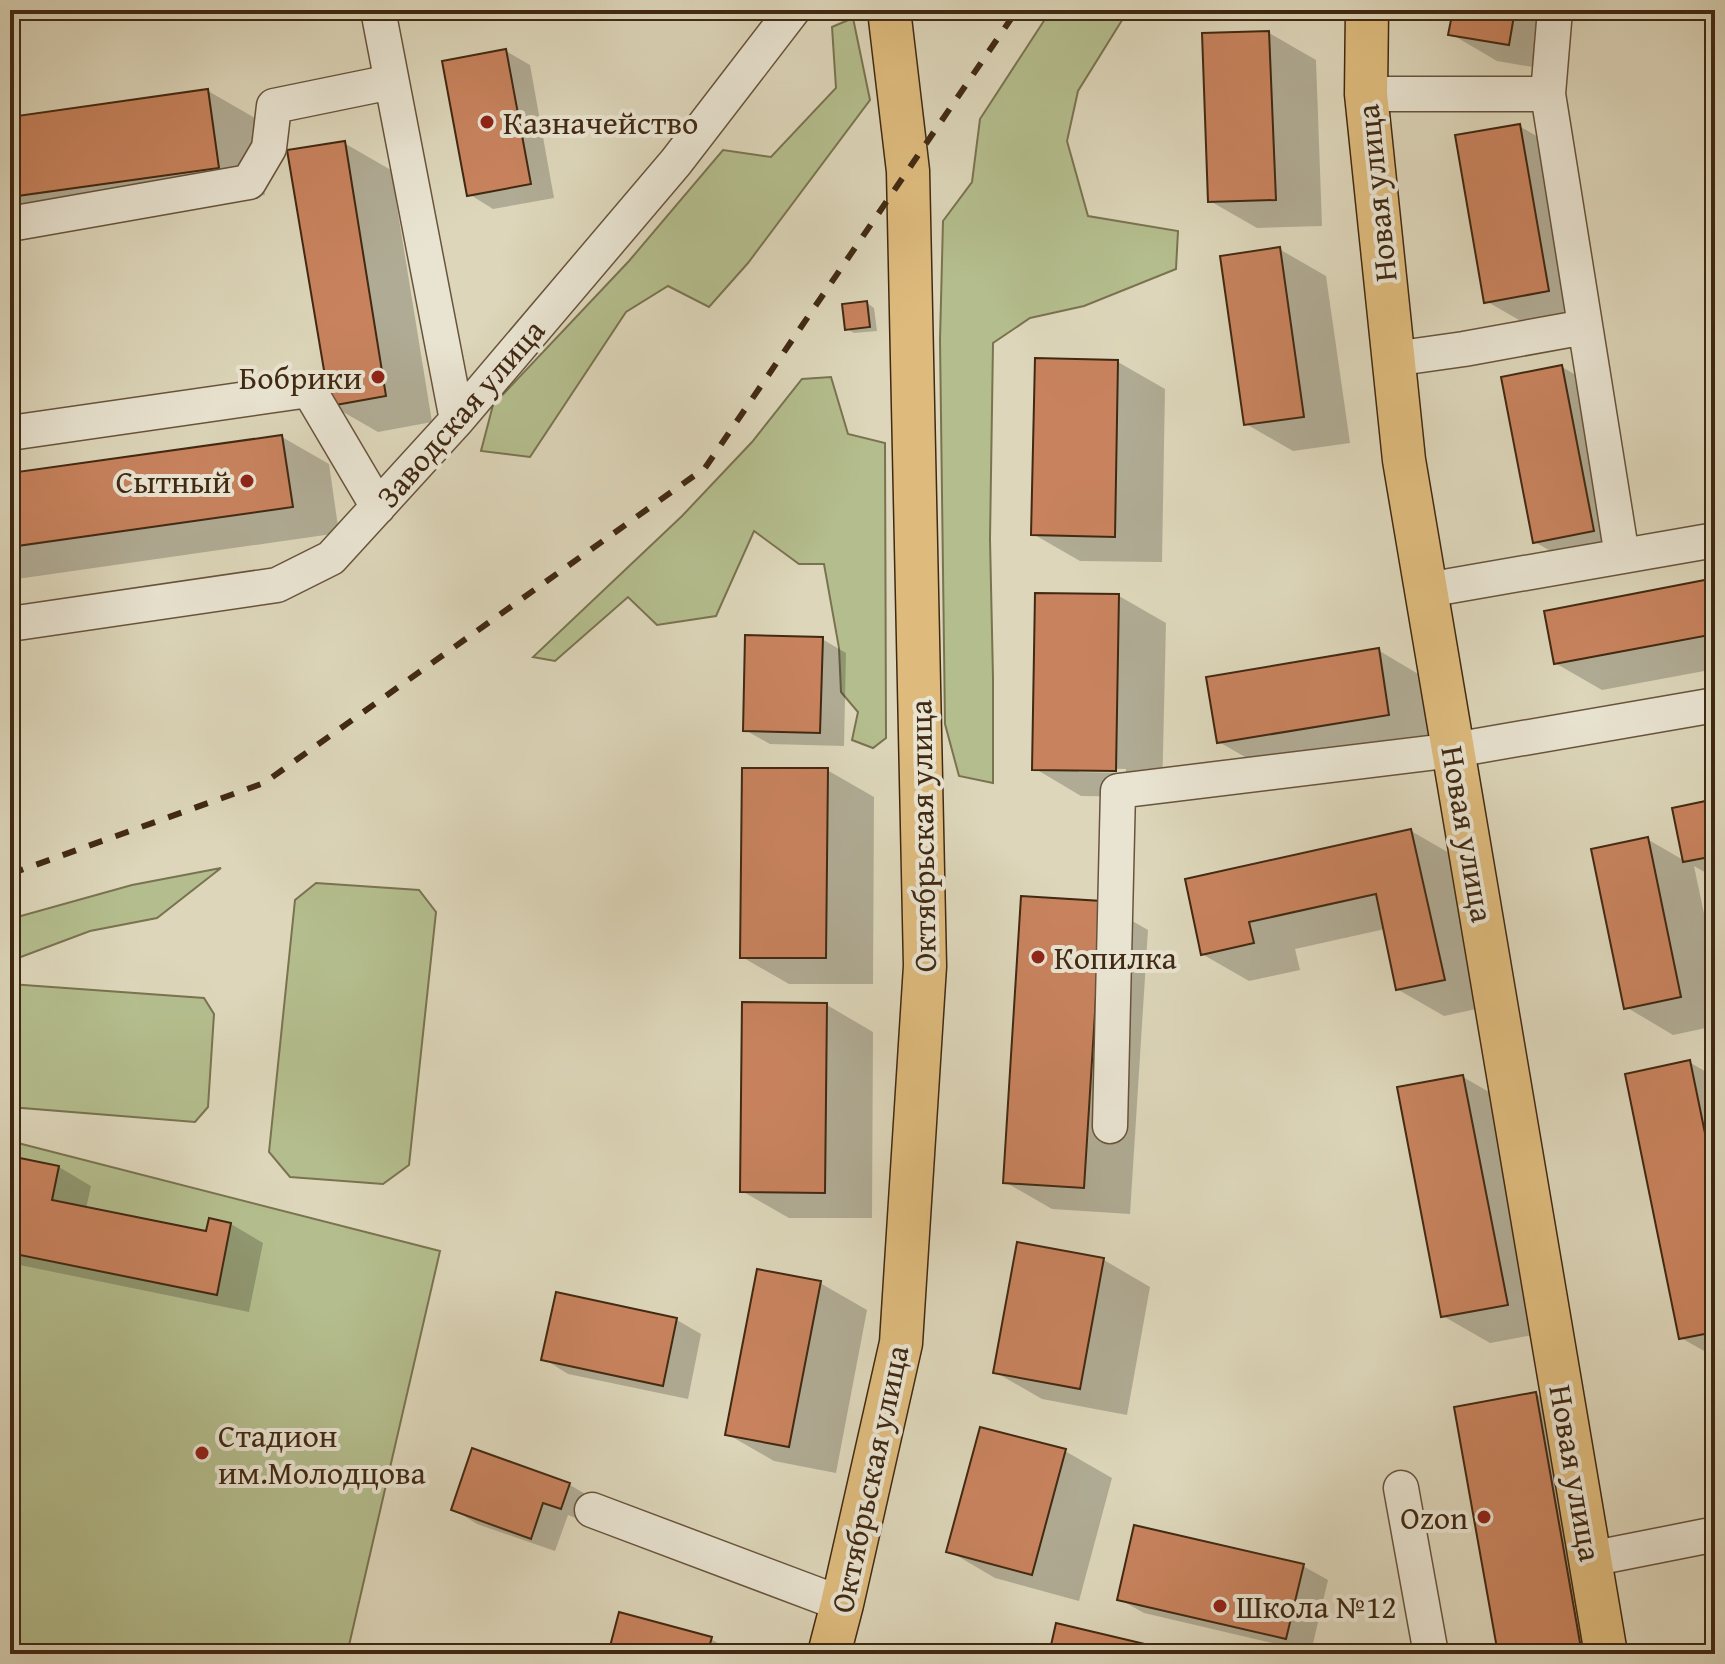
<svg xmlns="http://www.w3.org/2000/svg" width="1725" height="1664" viewBox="0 0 1725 1664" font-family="'Gentium Book Plus',serif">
  <rect width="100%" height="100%" fill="#ddd6ba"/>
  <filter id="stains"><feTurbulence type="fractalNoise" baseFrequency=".0025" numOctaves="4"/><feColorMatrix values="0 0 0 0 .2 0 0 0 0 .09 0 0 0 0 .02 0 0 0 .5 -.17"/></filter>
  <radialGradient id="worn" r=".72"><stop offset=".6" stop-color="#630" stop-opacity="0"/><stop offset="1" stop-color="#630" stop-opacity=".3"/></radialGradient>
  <!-- green -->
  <path fill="#b4bd8d" stroke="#7a7350" stroke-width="2" d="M1051 10H1139L1124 17 1078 91 1067 141 1088 216 1178 231 1176 269 1084 306 1030 318 993 343 990 539 993 678V783L959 776 945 724 940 340 943 221 972 182 980 119Z
    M853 18 870 100 748 263 709 307 668 286 626 312 530 457 481 451 493 405 629 261 723 150 771 157 836 88 832 27Z
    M831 377 848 434 885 443 886 738 873 748 852 740 858 712 841 692 839 648 824 564H799L754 531 716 616 657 625 628 597 555 661 533 657 682 516 752 442 802 379Z
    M221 868 157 918 90 931 10 961V919L132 885Z
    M316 883 419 890 436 912 409 1165 383 1184 290 1177 269 1152 295 900Z
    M10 984 204 998 214 1014 208 1107 195 1122 10 1107Z
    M10 1141 440 1251 347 1654H10Z"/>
  <!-- shadow -->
  <path fill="#0003" fill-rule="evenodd" d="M1455 10H1566L1556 71 1497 61 1451 34Z
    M1269 33 1316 60 1322 226 1257 228 1210 201Z
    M506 51 530 65 554 198 493 209 469 194Z
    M208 91 255 118 265 195 10 229V119Z
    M1519 126 1566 153 1595 318 1533 328 1486 301Z
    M344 143 391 170 432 422 378 432 331 405Z
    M1279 249 1326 276 1350 443 1293 451 1246 424Z
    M867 303 874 308 877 331 854 333 847 329Z
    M1118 362 1165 389 1162 562 1080 561 1033 534Z
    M1562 367 1609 394 1640 557 1581 569 1535 542Z
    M282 437 329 464 339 533 10 580V475Z
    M1715 580V669L1602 690 1555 663Z
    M1119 596 1166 623 1162 797 1081 796 1034 768ZM1079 768 1126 769V773L1079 772Z
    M822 639 846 653 844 746 770 744 745 730Z
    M1378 650 1425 678 1435 742 1266 769 1219 742Z
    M827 770 874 797 873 984H789L742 957Z
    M1715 801V878L1694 866 1715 966V1026L1673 1035 1626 1007 1647 839 1685 861Z
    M1411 831 1458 858 1490 1006 1444 1016 1397 989 1385 929 1295 949 1300 970 1249 981 1202 954 1187 880Z
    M1101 903 1148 930 1130 1214 1052 1209 1005 1182Z
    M827 1005 873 1032 872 1218H789L742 1191Z
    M1689 1062 1715 1077V1357L1681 1338Z
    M1463 1077 1510 1104 1554 1331 1490 1343 1443 1316Z
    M10 1158 59 1167 91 1186 86 1209 208 1234 231 1224 263 1243 249 1312 10 1263Z
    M1019 1245 1104 1260 1150 1287 1127 1415 1042 1399 995 1372Z
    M820 1283 867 1310 836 1473 774 1461 727 1434Z
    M557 1295 677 1320 701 1334 688 1399 568 1374 544 1359Z
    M1536 1394 1583 1421 1624 1654H1500Z
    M474 1451 570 1485 594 1499 586 1522 568 1515 555 1551 477 1524 453 1509Z
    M1065 1451 1112 1478 1079 1601 995 1578 949 1551Z
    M1303 1566 1328 1580 1311 1652 1144 1613 1119 1599Z
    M711 1639 737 1654H610Z"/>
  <!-- building -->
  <path fill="#c8835e" stroke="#412912" stroke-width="2" d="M1453 10H1515L1509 45 1448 35Z
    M1269 31 1276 200 1208 202 1202 33Z
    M506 49 531 184 467 196 442 61Z
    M208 89 219 168 10 197V117Z
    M1520 124 1549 291 1484 303 1455 135Z
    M345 141 386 396 330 406 287 150Z
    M1280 247 1304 417 1244 425 1220 256Z
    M867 301 870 327 845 330 842 304Z
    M1035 358 1118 360 1115 537 1031 535Z
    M1562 365 1594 531 1533 543 1501 377Z
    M282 435 293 507 10 547V473Z
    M1715 578V634L1554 664 1544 611Z
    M1035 593 1119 594 1116 771 1032 770Z
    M745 635 823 637 820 733 743 731Z
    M1379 648 1389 715 1217 743 1206 677Z
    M742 768H828L826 958H740Z
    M1715 799V856L1683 862 1672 808Z
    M1411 829 1445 980 1396 990 1376 894 1249 922 1254 943 1201 955 1185 879Z
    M1648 837 1681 997 1624 1009 1591 849Z
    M1021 896 1102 901 1084 1188 1003 1183Z
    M742 1002 827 1003 825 1193 740 1192Z
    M1690 1060 1715 1182V1332L1679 1339 1625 1074Z
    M1463 1075 1508 1305 1441 1317 1397 1087Z
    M10 1156 59 1166 52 1200 206 1231 209 1218 231 1223 217 1295 10 1253Z
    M1017 1242 1104 1258 1080 1389 993 1373Z
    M757 1269 821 1281 789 1447 725 1435Z
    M556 1292 677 1318 663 1386 541 1360Z
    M1536 1392 1582 1654H1498L1454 1407Z
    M980 1427 1066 1449 1032 1575 946 1552Z
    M472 1448 570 1483 561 1509 543 1503 531 1539 451 1510Z
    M1134 1525 1304 1564 1286 1639 1117 1600Z
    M619 1612 712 1637 707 1654H608Z
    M1056 1623 1187 1654H1049Z"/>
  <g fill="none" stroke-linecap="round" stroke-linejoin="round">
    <defs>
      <path id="minor" d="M378 10 457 420
        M1555 10 1548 94 1622 556
        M1366 94H1548
        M10 224 249 182 269 148 274 106 391 82
        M1393 359 1464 349 1585 327
        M10 433 309 390 378 507
        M1427 590 1715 540
        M10 624 277 585 331 558 457 420 676 162 793 10
        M1110 1126 1118 791 1454 750 1715 705
        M1401 1488 1431 1654
        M592 1510 842 1604
        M1590 1559 1706 1536 1715 1538"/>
      <path id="major" d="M1367 10 1366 94 1404 460 1606 1654
        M829 1654 842 1604 901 1343 925 966 908 171 889 10"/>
    </defs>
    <!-- minor casing -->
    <use href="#minor" stroke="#68543c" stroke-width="37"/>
    <!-- major casing -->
    <use href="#major" stroke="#412912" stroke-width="45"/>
    <!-- minor -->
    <use href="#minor" stroke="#e9e4d2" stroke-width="34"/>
    <!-- major -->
    <use href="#major" stroke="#debb7d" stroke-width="42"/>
    <!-- rail -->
    <path stroke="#412912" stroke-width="6" stroke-dasharray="14 14" stroke-linecap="butt" d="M10 874 264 783 705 468 1017 10"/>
  </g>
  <!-- markers -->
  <g fill="#8f2418" stroke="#e9e4d2" stroke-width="3">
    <circle cx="487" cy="122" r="8"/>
    <circle cx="378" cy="377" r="8"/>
    <circle cx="247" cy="481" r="8"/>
    <circle cx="1038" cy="957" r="8"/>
    <circle cx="202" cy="1453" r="8"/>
    <circle cx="1484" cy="1517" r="8"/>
    <circle cx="1220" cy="1606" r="8"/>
  </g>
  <g text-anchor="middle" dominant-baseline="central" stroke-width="8" stroke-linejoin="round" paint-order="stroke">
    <!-- poi labels -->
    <g font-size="32" fill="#412912" stroke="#e9e4d2" text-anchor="start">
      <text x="503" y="122">Казначейство</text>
      <text x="362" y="377" text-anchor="end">Бобрики</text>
      <text x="231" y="481" text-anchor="end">Сытный</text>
      <text x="1054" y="957">Копилка</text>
      <text x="218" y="1435">Стадион<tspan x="218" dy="37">им.Молодцова</tspan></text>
      <text x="1468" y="1517" text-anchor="end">Ozon</text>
      <text x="1236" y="1606">Школа №12</text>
    </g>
    <!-- street labels -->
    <g font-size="32" fill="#412912" stroke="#e9e4d2">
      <text transform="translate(1376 193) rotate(-96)">Новая улица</text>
      <text transform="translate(460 413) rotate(-49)">Заводская улица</text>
      <text transform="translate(1468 834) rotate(80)">Новая улица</text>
      <text transform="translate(922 836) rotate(-91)">Октябрьская улица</text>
      <text transform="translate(1576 1473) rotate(80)">Новая улица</text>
      <text transform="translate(869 1479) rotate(-78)">Октябрьская улица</text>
    </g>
  </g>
  <!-- margin -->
  <rect width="1725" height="1664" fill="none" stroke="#ddd6ba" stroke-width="40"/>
  <rect x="12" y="12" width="1701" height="1640" fill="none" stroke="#412912" stroke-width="4"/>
  <rect x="20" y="20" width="1685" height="1624" fill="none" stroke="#412912" stroke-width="2"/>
  <rect width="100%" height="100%" filter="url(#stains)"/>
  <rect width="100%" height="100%" fill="url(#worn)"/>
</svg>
